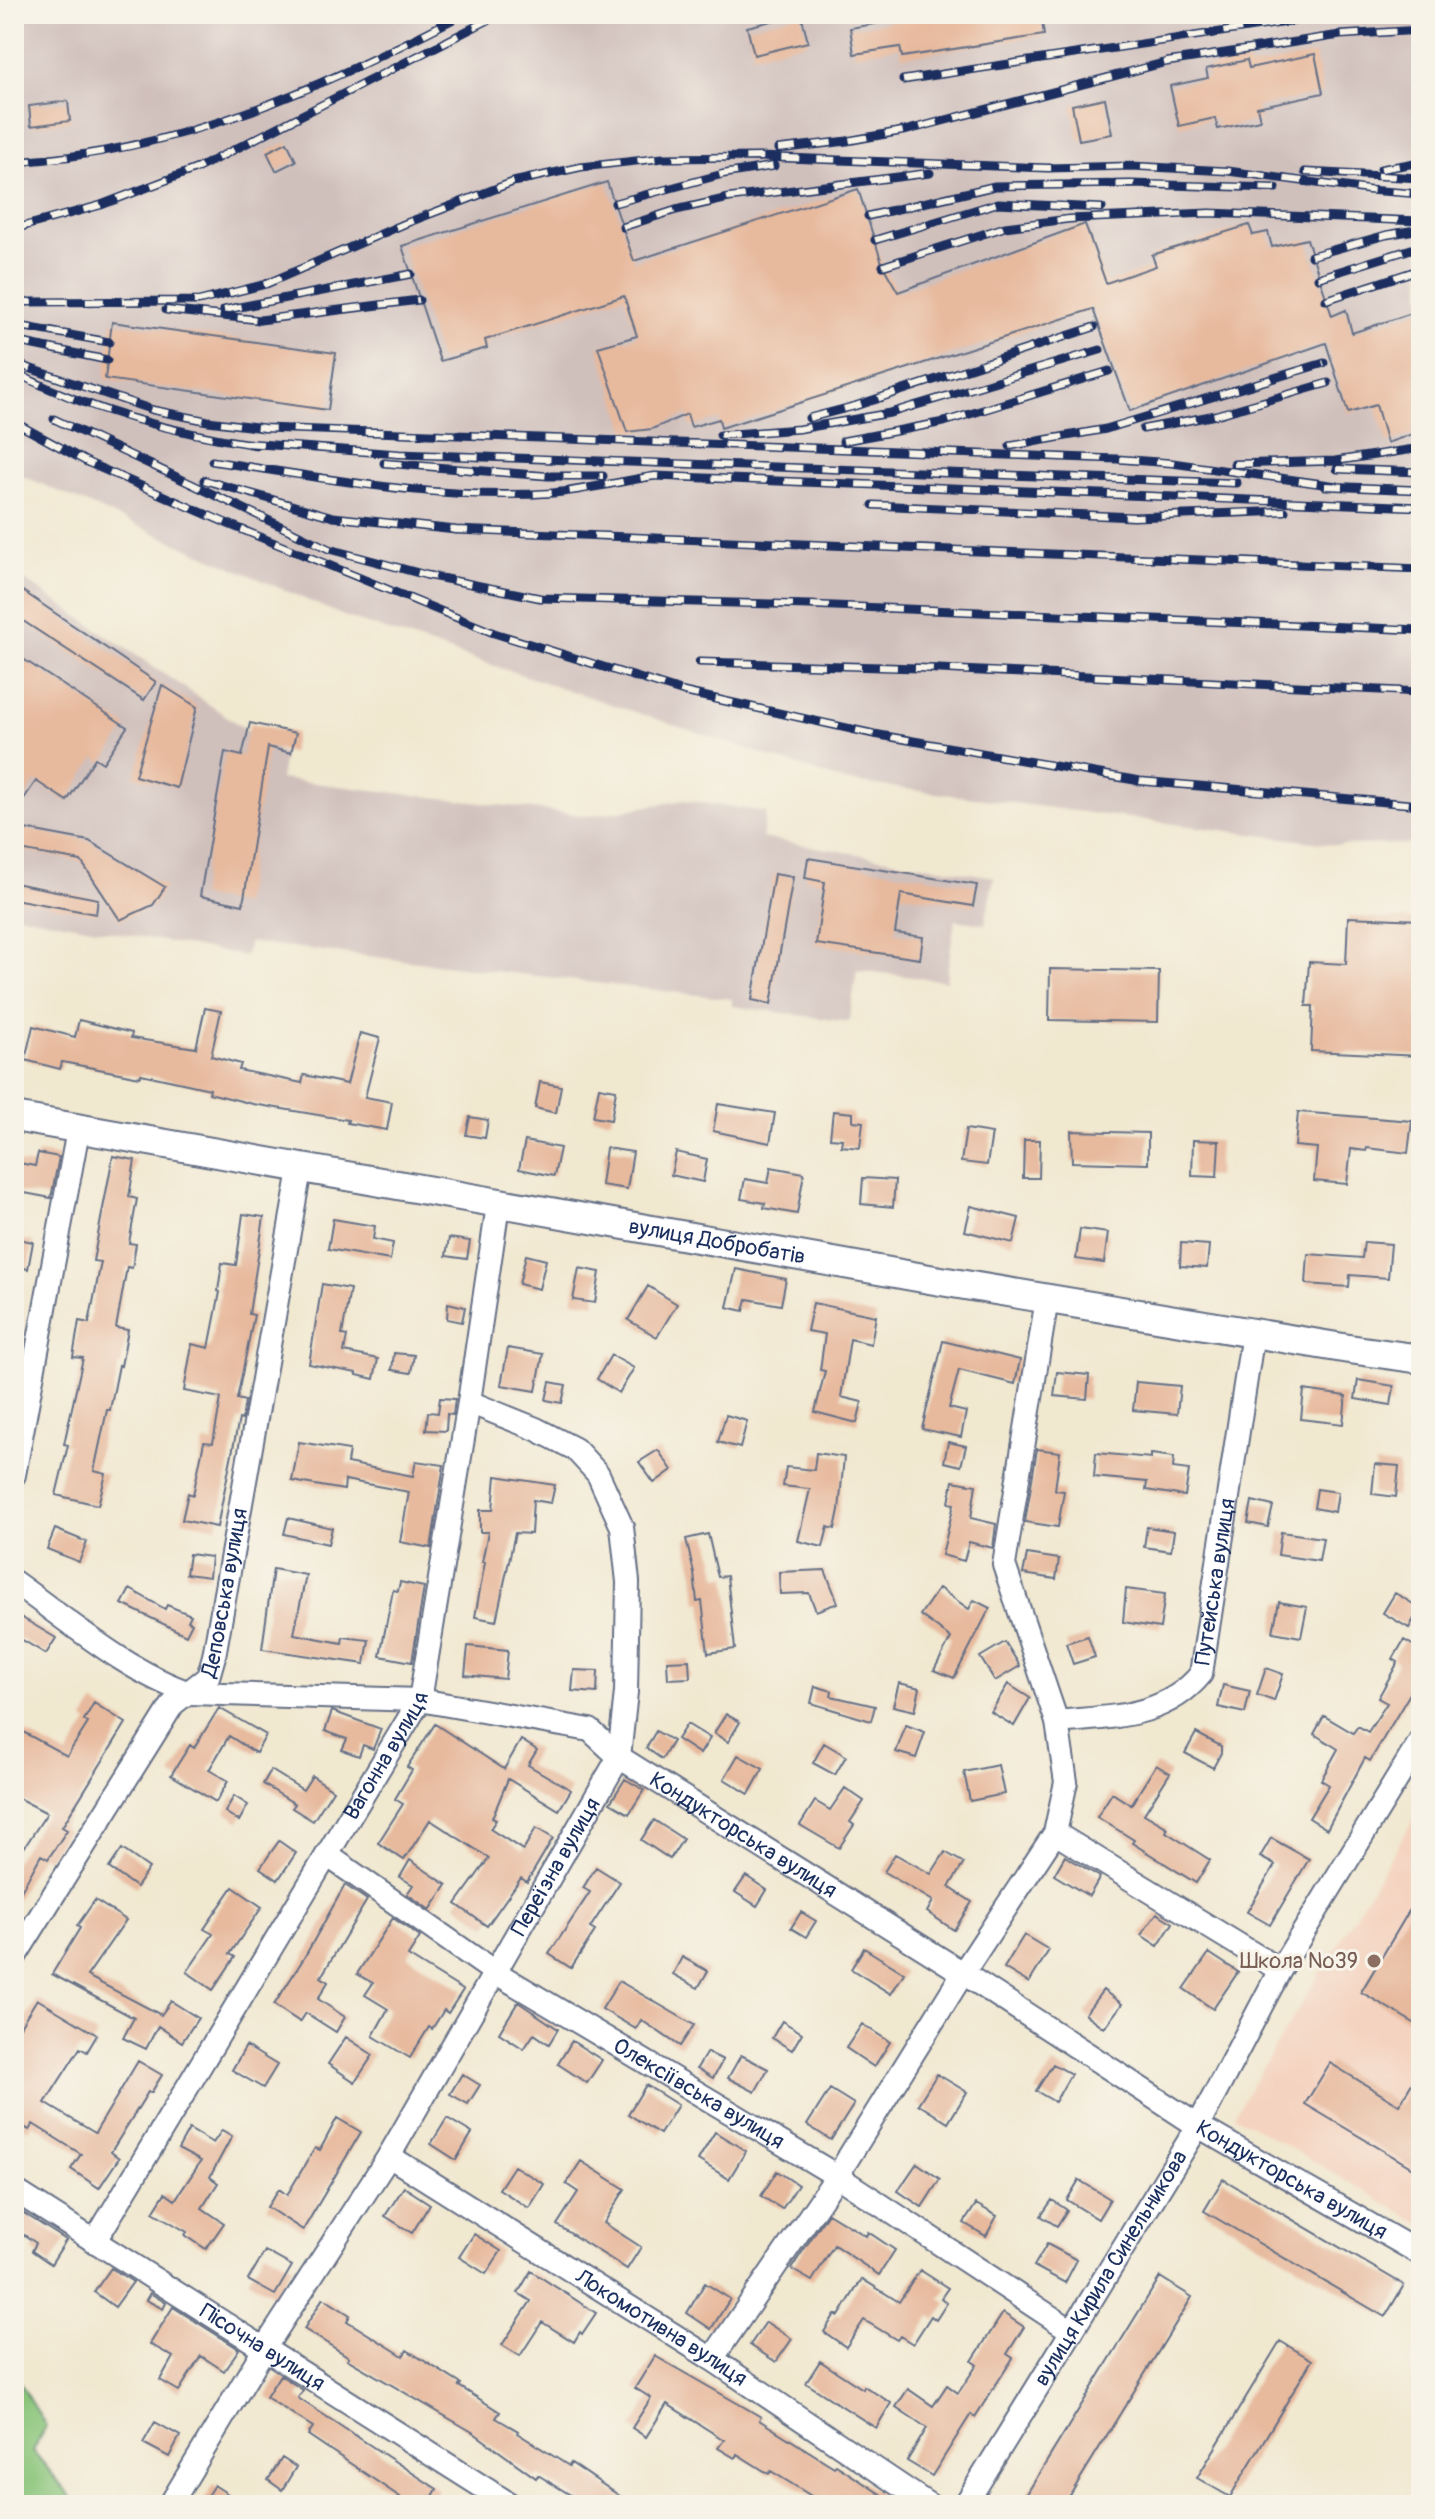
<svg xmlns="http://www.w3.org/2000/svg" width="1435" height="2519" viewBox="0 0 1435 2519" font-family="Pangolin,sans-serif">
  <rect width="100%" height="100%" fill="#f7f3e8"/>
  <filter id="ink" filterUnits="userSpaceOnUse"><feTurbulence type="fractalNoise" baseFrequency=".0125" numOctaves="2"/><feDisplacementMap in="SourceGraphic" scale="16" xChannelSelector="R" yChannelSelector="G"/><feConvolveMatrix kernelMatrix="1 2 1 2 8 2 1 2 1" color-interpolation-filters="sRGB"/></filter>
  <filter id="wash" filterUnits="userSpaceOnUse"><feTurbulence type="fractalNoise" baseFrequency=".006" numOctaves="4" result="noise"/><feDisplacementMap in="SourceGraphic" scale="32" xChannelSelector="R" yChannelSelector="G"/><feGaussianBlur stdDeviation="1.8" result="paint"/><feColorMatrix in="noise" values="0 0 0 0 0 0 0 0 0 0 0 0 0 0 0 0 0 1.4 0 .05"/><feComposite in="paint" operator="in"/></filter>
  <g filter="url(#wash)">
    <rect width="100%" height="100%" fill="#f1e8d0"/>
    <!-- built -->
    <path fill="#f4d3c0" d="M1421 1807V2224L1234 2115Z"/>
    <!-- industrial -->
    <path fill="#d0c0bc" d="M14 14H1421V844L1336 845 844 781 346 617 14 472Z
      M14 573 284 755 280 779 590 816 684 800 766 812 762 838 994 877 985 924 955 920 946 981 857 970 849 1022 732 1006V999L249 942 245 956 14 914Z"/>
    <!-- green -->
    <path fill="#89c479" stroke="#527a6c" stroke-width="2" d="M14 2373 46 2426 33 2451 78 2505H14Z"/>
    <g id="blocks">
      <!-- building -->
      <path fill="#e7b99d" d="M801 14 808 42 754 55 747 27Z
        M897 14H1041L1044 35 902 57 900 47 854 54 850 28 898 20Z
        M1315 54 1323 93 1257 107 1260 120 1218 129 1215 118 1179 126 1170 86 1208 78 1206 69 1247 60 1249 68Z
        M1105 98 1112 134 1079 140 1072 105Z
        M68 101 70 121 31 126 29 106Z
        M287 142 296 161 276 171 267 152Z
        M607 182 634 261 858 189 883 266 898 292 1085 224 1106 283 1156 266 1152 255 1249 225 1253 235 1268 232 1272 247 1307 239 1332 316 1346 310 1352 333 1421 310V431L1387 443 1376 405 1348 413 1326 343 1130 411 1093 309 721 428 719 419 691 427 687 414 652 429 627 432 598 347 637 336 624 296 485 340 487 348 440 361 402 246Z
        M112 322 336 353 328 410 105 379Z
        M14 585 156 682 144 700 14 615Z
        M14 653 127 727 103 763 95 758 67 801 36 781 14 813Z
        M162 685 197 707 177 788 135 776Z
        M250 723 296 733 291 753 268 747 243 905 200 896 225 752 242 756Z
        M14 827 89 841 165 887 153 905 120 920 81 861 14 849Z
        M808 858 977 885 973 906 901 894 895 933 923 937 920 959 816 944 825 882 805 878Z
        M774 874 793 877 771 1004 752 1000Z
        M14 883 98 899 96 914 14 899Z
        M1348 917 1421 920V1056L1311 1051 1313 1006H1306L1309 962 1346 964Z
        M1050 969 1159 971 1158 1022 1049 1020Z
        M205 1008 221 1011 211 1056 241 1064 239 1070 302 1083 304 1075 347 1084 360 1033 380 1038 365 1097 392 1102 387 1130 347 1123 348 1120 253 1104 209 1093 210 1089 141 1074 140 1077 62 1062 60 1069 25 1060 33 1026 75 1037 79 1020 132 1033 131 1038 196 1048Z
        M540 1082 561 1086 556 1113 535 1108Z
        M599 1087 616 1090 611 1120 593 1117Z
        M718 1104 775 1113 770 1143 713 1131Z
        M833 1111 853 1113V1121L863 1122 860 1148 841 1146 842 1139 830 1138Z
        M1298 1112 1412 1121 1408 1153 1367 1148 1366 1151 1351 1149 1347 1184 1314 1181 1317 1148 1295 1146Z
        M470 1117 488 1120 485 1138 466 1135Z
        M966 1129 992 1133 987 1165 961 1162Z
        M1071 1131 1148 1133V1164L1072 1162Z
        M1024 1140H1040L1039 1178H1023Z
        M1193 1140 1219 1141 1217 1177 1192 1176Z
        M525 1141 560 1148 554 1176 519 1169Z
        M606 1148 633 1152 627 1189 601 1185Z
        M676 1152 707 1159 703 1182 671 1175Z
        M38 1153 59 1157 51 1198 14 1191V1162L35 1166Z
        M113 1156 135 1160 129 1197 137 1199 129 1243 136 1244 132 1268 127 1267 116 1328 128 1330 121 1366 119 1365 110 1410H107L94 1471 106 1474 98 1505 56 1495 68 1445 64 1444 83 1358 73 1357 79 1321 89 1323 101 1262 93 1261Z
        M771 1167 804 1173 797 1214 764 1208 765 1203 741 1199 745 1179 768 1183Z
        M863 1178 895 1180 893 1207 861 1204Z
        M971 1206 1019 1218 1013 1243 965 1231Z
        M243 1214 264 1217 249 1314 254 1315 237 1399 245 1401 242 1420 239 1419 217 1527 182 1520 188 1493 193 1495 204 1442 213 1443 221 1398 184 1391 192 1344 209 1348 220 1292 218 1291 222 1263 236 1265Z
        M333 1219 375 1226 373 1239 393 1243 390 1260 328 1249Z
        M1080 1229 1108 1233 1104 1263 1076 1259Z
        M14 1238 33 1242 28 1269 14 1266Z
        M449 1238 470 1241 467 1259 446 1256Z
        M1364 1242 1391 1244 1388 1278 1350 1275 1349 1287 1306 1284 1308 1254 1362 1258Z
        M1181 1243 1209 1245 1207 1268 1180 1266Z
        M526 1255 546 1260 539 1289 519 1284Z
        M579 1268 600 1272 595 1303 573 1300Z
        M736 1269 786 1279 781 1305 747 1299 744 1311 727 1307Z
        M322 1284 350 1289 342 1335 347 1336 344 1352 378 1359 374 1379 357 1375V1373L309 1364Z
        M648 1286 677 1304 657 1337 628 1320Z
        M448 1303 465 1307 462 1322 447 1319Z
        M813 1303 876 1316 871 1344 850 1339 841 1397 862 1402 857 1423 815 1412 825 1371 820 1370 825 1334 807 1331Z
        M943 1341 1020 1360 1015 1384 959 1370 949 1408 966 1412 961 1437 922 1429Z
        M508 1348 543 1354 536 1391 501 1385Z
        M394 1353 414 1355 411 1373 392 1370Z
        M611 1355 634 1368 619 1393 597 1379Z
        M1057 1372 1089 1375 1087 1399 1054 1396Z
        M1358 1380 1394 1386 1391 1405 1355 1399Z
        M550 1382 566 1385 562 1403 546 1400Z
        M1136 1382 1180 1386 1177 1414 1133 1410Z
        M1304 1390 1346 1396 1343 1424 1301 1419Z
        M440 1398 455 1399 453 1415 447 1414 446 1431 426 1430 428 1412 438 1413Z
        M726 1415 747 1421 740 1448 718 1442Z
        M299 1442 349 1450 347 1463 413 1476 416 1461 444 1465 431 1548 400 1542 409 1492 345 1480 344 1490 292 1481Z
        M948 1442 966 1446 961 1466 944 1462Z
        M1037 1449 1060 1452 1055 1490 1064 1491 1058 1527 1025 1522Z
        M658 1450 672 1470 654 1483 639 1462Z
        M816 1453 844 1457 839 1510 835 1529 828 1527 823 1547 798 1541 810 1489 783 1486 786 1467 814 1470Z
        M1096 1453 1151 1458V1454L1174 1457 1173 1468 1189 1470 1185 1496 1146 1490 1147 1482 1094 1477Z
        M1375 1464 1399 1466 1396 1497 1372 1494Z
        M496 1476 555 1485 551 1503 533 1500 531 1534 515 1533 496 1621 475 1617 485 1562H482L488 1532H480V1510H493Z
        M953 1481 976 1485 971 1518 996 1524 993 1548 969 1542 964 1561 942 1555 954 1504 949 1503Z
        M1317 1489 1338 1492 1335 1512 1314 1508Z
        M1252 1501 1273 1506 1268 1527 1248 1523Z
        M288 1518 332 1528 328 1544 284 1534Z
        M1147 1527 1174 1531 1171 1551 1144 1547Z
        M55 1529 87 1542 79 1562 47 1549Z
        M1281 1532 1323 1538 1319 1561 1278 1555Z
        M708 1534 718 1577 727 1576 735 1649 708 1653 702 1601 697 1602 694 1573 686 1539Z
        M189 1554 211 1557 209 1577 186 1574Z
        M1027 1554 1059 1559 1056 1579 1023 1574Z
        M273 1569 306 1575 294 1634 342 1643 343 1637 369 1640 365 1664 262 1649Z
        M825 1570 838 1603 816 1611 809 1593 780 1594 779 1572Z
        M400 1582 424 1587 412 1662 380 1656 393 1590 398 1591Z
        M939 1588 969 1609 974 1600 990 1608 954 1678 934 1670 951 1638 920 1615Z
        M130 1589 165 1609 167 1605 191 1615 188 1621 192 1623 186 1635 122 1604Z
        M1126 1589 1165 1594 1160 1628 1123 1622Z
        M1395 1593 1420 1608 1409 1628 1383 1613Z
        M1279 1602 1307 1607 1301 1637 1273 1632Z
        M14 1613 56 1638 46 1654 14 1635Z
        M1088 1636 1095 1657 1073 1664 1066 1643Z
        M1404 1640 1421 1650V1675L1370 1761 1365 1758 1327 1829 1309 1818 1329 1785 1321 1780 1338 1749 1314 1734 1324 1716 1353 1733 1358 1726 1368 1732 1387 1703 1378 1698 1398 1662 1393 1659Z
        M1005 1642 1020 1666 995 1681 980 1657Z
        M468 1646 508 1650 505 1679 465 1675Z
        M689 1660 690 1678 668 1679 667 1661Z
        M1266 1668 1283 1674 1274 1701 1257 1695Z
        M574 1670 598 1671 597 1693 572 1691Z
        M899 1683 920 1688 915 1711 893 1706Z
        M1008 1684 1030 1698 1014 1726 991 1712Z
        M1223 1685 1250 1691 1245 1713 1218 1707Z
        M815 1686 832 1691 831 1696 875 1706 871 1721 811 1703Z
        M94 1703 126 1723 62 1827 67 1830 48 1859 41 1855 14 1904V1863L47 1813 14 1796V1727L67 1756 88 1723 84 1720Z
        M219 1708 266 1735 256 1753 229 1736 209 1770 228 1781 216 1802 171 1775 190 1745 194 1748Z
        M332 1711 381 1729 373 1749 363 1745 359 1756 342 1750 347 1739 325 1731Z
        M726 1714 740 1722 728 1742 714 1733Z
        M435 1724 504 1769 521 1740 537 1750 528 1765 571 1790 559 1810 508 1779 492 1818 496 1820 490 1829 523 1850 536 1828 553 1838 527 1882 521 1878 487 1926 456 1904 489 1858 430 1820 404 1860 378 1843 403 1804 395 1799 412 1770 407 1767Z
        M687 1724 710 1738 700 1754 677 1739Z
        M906 1725 925 1732 916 1758 896 1752Z
        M656 1731 673 1741 662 1759 646 1748Z
        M1196 1733 1221 1746V1753L1213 1768 1185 1753Z
        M824 1743 846 1756 835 1775 813 1763Z
        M738 1755 763 1769 749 1794 724 1779Z
        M998 1765 1004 1794 970 1801 964 1772Z
        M1156 1765 1170 1773 1144 1814 1168 1828 1166 1832 1210 1860 1196 1883 1132 1843 1134 1840 1097 1817 1112 1793 1131 1805Z
        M271 1770 303 1790 312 1776 333 1790 313 1821 292 1808 295 1804 263 1784Z
        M625 1779 644 1790 629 1814 610 1803Z
        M845 1788 864 1801 850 1822 854 1825 839 1848 800 1825 815 1801 830 1810Z
        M234 1796 248 1805 239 1821 225 1812Z
        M654 1820 683 1839 670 1859 641 1840Z
        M1271 1838 1309 1859 1270 1925 1247 1912 1275 1865 1260 1857Z
        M279 1841 296 1853 278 1880 260 1868Z
        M122 1849 149 1868 136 1887 109 1868Z
        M945 1852 964 1863 949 1887 972 1902 954 1930 927 1912 933 1901 884 1872 895 1854 931 1874Z
        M1065 1856 1100 1877 1089 1896 1054 1875Z
        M410 1860 447 1885 430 1910 407 1894 413 1885 400 1877Z
        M596 1867 620 1882 590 1928 595 1931 571 1968 549 1954 590 1892 583 1888Z
        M746 1876 767 1890 757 1906 735 1892Z
        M345 1885 367 1900 321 1977 328 1982 318 1999 345 2017 336 2032 306 2013 300 2022 274 2005 304 1958Z
        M233 1887 262 1907 230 1954 235 1957 213 1990 187 1972 213 1934 204 1929Z
        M1421 1891V2027L1361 1992Z
        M95 1900 126 1920 87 1976 161 2015 171 2001 198 2018 182 2042 158 2026 146 2049 123 2038 134 2018 52 1974 80 1928 77 1926Z
        M801 1912 816 1921 806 1937 791 1928Z
        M1157 1913 1173 1923 1158 1946 1141 1935Z
        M393 1918 420 1937 408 1956 463 1990 448 2013 444 2010 432 2029 429 2027 410 2058 373 2036 388 2009 365 1995 373 1983 357 1974Z
        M1024 1935 1049 1950 1029 1983 1004 1968Z
        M864 1948 904 1973 891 1994 851 1969Z
        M1209 1953 1238 1972 1213 2009 1184 1989Z
        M682 1957 708 1971 698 1988 673 1974Z
        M619 1981 694 2025 680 2046 641 2020 636 2029 602 2009Z
        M1103 1990 1122 2004 1104 2028 1085 2014Z
        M37 1999 97 2035 87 2052 80 2048 45 2103 95 2133 138 2061 162 2075 151 2093 148 2092 111 2152 119 2158 99 2188 71 2169 81 2154 33 2124 29 2130 14 2120V2036Z
        M518 2002 558 2029 549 2044 534 2034 524 2049 499 2033Z
        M782 2021 802 2033 792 2050 772 2038Z
        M862 2024 890 2042 874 2067 846 2048Z
        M346 2037 373 2055 355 2082 328 2064Z
        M572 2041 602 2060 587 2083 558 2064Z
        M246 2046 277 2065 263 2088 232 2070Z
        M707 2052 723 2060 713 2078 697 2068Z
        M741 2055 768 2069 755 2092 728 2078Z
        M1330 2063 1399 2105 1421 2068V2173L1305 2104Z
        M1053 2064 1071 2074 1055 2102 1036 2091Z
        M462 2074 480 2085 468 2104 450 2094Z
        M937 2074 967 2092 948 2123 918 2104Z
        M646 2085 678 2105 660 2134 628 2114Z
        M830 2089 854 2104 831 2140 807 2125Z
        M337 2118 361 2132 303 2230 267 2207 279 2189 287 2195 315 2148 320 2150Z
        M447 2118 472 2133 456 2160 431 2144Z
        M189 2129 213 2143 222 2130 232 2136 210 2177 218 2183 202 2208 224 2223 206 2249 185 2235 187 2232 153 2212 165 2193 175 2200 201 2161 178 2149Z
        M715 2132 746 2151 729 2179 698 2160Z
        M581 2161 625 2189 604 2223 641 2247 627 2269 557 2225 578 2192 566 2184Z
        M917 2163 940 2179 922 2207 898 2191Z
        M514 2166 544 2184 529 2208 499 2189Z
        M777 2171 798 2185 782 2209 761 2196Z
        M1223 2179 1404 2285 1385 2317 1204 2211Z
        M1079 2180 1110 2199 1098 2219 1067 2200Z
        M404 2187 430 2204 412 2233 385 2216Z
        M1052 2200 1067 2210 1057 2226 1041 2216Z
        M976 2204 997 2216 986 2236 964 2223Z
        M14 2207 66 2240 51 2264 32 2251 36 2243 14 2228Z
        M828 2213 866 2236 868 2232 895 2250 879 2275 834 2245 812 2281 791 2269Z
        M474 2234 501 2251 486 2274 459 2257Z
        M1047 2244 1077 2260 1065 2283 1034 2266Z
        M265 2251 292 2266 275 2295 248 2280Z
        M111 2268 133 2282 115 2307 94 2292Z
        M920 2270 948 2288 941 2298 947 2303 936 2320 931 2316 913 2344 900 2336 897 2340 864 2320 846 2347 824 2332 835 2314 839 2316 862 2279 899 2302Z
        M531 2271 596 2313 582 2334 580 2332 574 2342 542 2322 520 2356 502 2345 531 2301 518 2293Z
        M1160 2277 1192 2297 1064 2505H1020Z
        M705 2283 730 2299 711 2329 687 2313Z
        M150 2293 166 2303 163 2309 146 2300Z
        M323 2298 350 2315 347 2321 403 2356 407 2350 461 2384 459 2386 500 2412 496 2418 518 2431 517 2433 569 2466 571 2463 633 2505H587L538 2475 536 2478 474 2433 347 2359 349 2357 304 2329Z
        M173 2307 239 2349 224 2371 201 2356 179 2391 160 2380 173 2357 150 2344Z
        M1003 2313 1024 2327 1007 2354 1013 2358 975 2417 971 2414 932 2476 907 2461 927 2428 896 2407 908 2389 933 2406 947 2385 958 2393 977 2365 972 2361Z
        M766 2322 792 2339 776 2362 750 2345Z
        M1280 2341 1312 2360 1230 2497 1197 2478Z
        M655 2356 744 2407 761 2417 759 2420 834 2467 836 2465 897 2505H826L771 2471 769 2474 737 2454 735 2458 718 2448 724 2440 667 2404 646 2437 632 2428 651 2398 635 2388Z
        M820 2361 863 2389 864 2386 891 2403 876 2428 806 2383Z
        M280 2375 303 2390 298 2398 437 2489 428 2505H395L400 2497 308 2435 313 2427 266 2397Z
        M155 2422 180 2436 169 2457 143 2443Z
        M282 2458 296 2467 282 2490 268 2480Z
        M214 2485 245 2505H201Z"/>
    </g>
  </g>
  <g filter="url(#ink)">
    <use href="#blocks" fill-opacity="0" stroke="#667086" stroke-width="2"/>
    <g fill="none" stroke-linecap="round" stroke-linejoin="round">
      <defs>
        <g id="minor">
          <path d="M14 1475 78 1130"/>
          <path id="s1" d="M14 1582C69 1621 127 1672 190 1693L420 1700 590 1730 619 1757 963 1973 1198 2126 1421 2254"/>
          <path id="s2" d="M1057 1722C1111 1716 1164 1719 1201 1674L1253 1333"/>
          <path d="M1055 1833 1280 1970"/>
          <path id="s3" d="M327 1855 493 1971 837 2176 1072 2331"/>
          <path id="s4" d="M14 1958 173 1704 208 1677 214 1656 300 1170"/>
          <path id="s5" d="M389 2156 712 2359 929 2505"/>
          <path id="s6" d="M14 2190 511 2505"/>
          <path id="s7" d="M95 2241 420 1700 469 1402 498 1205"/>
          <path d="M712 2359 837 2176 963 1973 1055 1833 1066 1782 1057 1722 1004 1565 1047 1299"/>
          <path id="s8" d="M170 2505 264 2349 389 2156 619 1757 626 1692 628 1582 622 1527 598 1474 575 1449 536 1429 469 1402"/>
          <path id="s9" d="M965 2505 1198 2126 1280 1970 1421 1740"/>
        </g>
        <g id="tertiary">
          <path id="s10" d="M14 1117 929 1279 1349 1349 1421 1359"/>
        </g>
      </defs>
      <!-- minor casing -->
      <use href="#minor" stroke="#667086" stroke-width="26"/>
      <!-- tertiary casing -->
      <use href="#tertiary" stroke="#667086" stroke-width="32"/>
      <!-- minor -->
      <use href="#minor" stroke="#fff" stroke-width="22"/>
      <!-- tertiary -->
      <use href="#tertiary" stroke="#fff" stroke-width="28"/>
      <defs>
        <path id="rail" d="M903 80 1340 14
          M778 149 847 141 908 130 1167 62 1340 35 1421 30
          M14 162C179 152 320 89 463 14
          M1381 169 1421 162
          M1305 172 1421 178
          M615 203 723 174 774 166
          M868 216 995 186 1130 184 1276 188
          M623 227 676 210 729 198 930 173
          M14 229 101 205 198 168 500 14
          M875 240 998 203 1102 208
          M1311 256 1386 235 1421 229
          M883 266 1005 227 1069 219 1209 213 1421 221
          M1318 278 1421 246
          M14 300 28 302 199 301 266 284 404 224 513 182 581 167 663 158 760 157 1048 168 1132 166 1228 171 1368 190 1421 194
          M1326 300 1421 269
          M166 310 260 320 419 300
          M224 310 411 274
          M14 325 109 342
          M14 341 107 360
          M14 363 153 410 208 421 264 428 1117 459 1172 463 1337 486
          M24 377C98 413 175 433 257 445
          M809 418 855 406 1094 327
          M54 419 329 549 426 575 540 598 810 605 1421 630
          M14 422 89 463 226 523 494 633 684 692 874 734 1140 781 1421 805
          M1143 429 1216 415 1328 383
          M720 435 799 429 890 413 1100 350
          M843 441 944 422 1109 371
          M245 443 399 454 1237 483
          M1010 446 1106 429 1324 363
          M212 461C324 478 439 501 553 493 587 490 621 481 655 476L1421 507
          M384 463 548 476H603
          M1234 464 1335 461 1421 448
          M1337 469 1421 472
          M204 480 333 517 456 530 1421 569
          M1325 486 1421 490
          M873 505 1134 517 1285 511
          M699 662 919 668 1421 692"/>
      </defs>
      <!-- rail casing -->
      <use href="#rail" stroke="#1b2f5e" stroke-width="9"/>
      <!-- rail -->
      <use href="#rail" stroke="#f7f3e8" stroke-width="6" stroke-dasharray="18" stroke-linecap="butt"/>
    </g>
  </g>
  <!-- markers -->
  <circle fill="#8d6e63" stroke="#f7f3e8" stroke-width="3" cx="1374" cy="1961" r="8"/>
  <g text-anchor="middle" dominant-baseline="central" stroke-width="6" stroke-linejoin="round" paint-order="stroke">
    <!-- street labels -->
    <g font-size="22" fill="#1b2f5e" stroke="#f7f3e8">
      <text stroke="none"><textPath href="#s10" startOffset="714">вулиця Добробатів</textPath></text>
      <text stroke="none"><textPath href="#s2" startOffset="250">Путейська вулиця</textPath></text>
      <text stroke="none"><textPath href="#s4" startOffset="430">Деповська вулиця</textPath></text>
      <text stroke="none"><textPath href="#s7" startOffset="566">Вагонна вулиця</textPath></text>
      <text stroke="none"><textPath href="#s1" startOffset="798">Кондукторська вулиця</textPath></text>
      <text stroke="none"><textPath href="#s8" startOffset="746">Переїзна вулиця</textPath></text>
      <text stroke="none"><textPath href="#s3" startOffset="442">Олексіївська вулиця</textPath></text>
      <text stroke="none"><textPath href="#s1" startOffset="1446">Кондукторська вулиця</textPath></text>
      <text stroke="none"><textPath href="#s9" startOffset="278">вулиця Кирила Синельникова</textPath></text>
      <text stroke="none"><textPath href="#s5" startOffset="322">Локомотивна вулиця</textPath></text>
      <text stroke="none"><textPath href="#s6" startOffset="294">Пісочна вулиця</textPath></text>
    </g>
    <!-- education labels -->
    <g font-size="22" fill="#785e54" stroke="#f7f3e8" text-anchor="end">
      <text x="1358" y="1961">Школа №39</text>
    </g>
  </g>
  <!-- margin -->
  <rect width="1435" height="2519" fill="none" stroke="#f7f3e8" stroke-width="48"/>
</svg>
